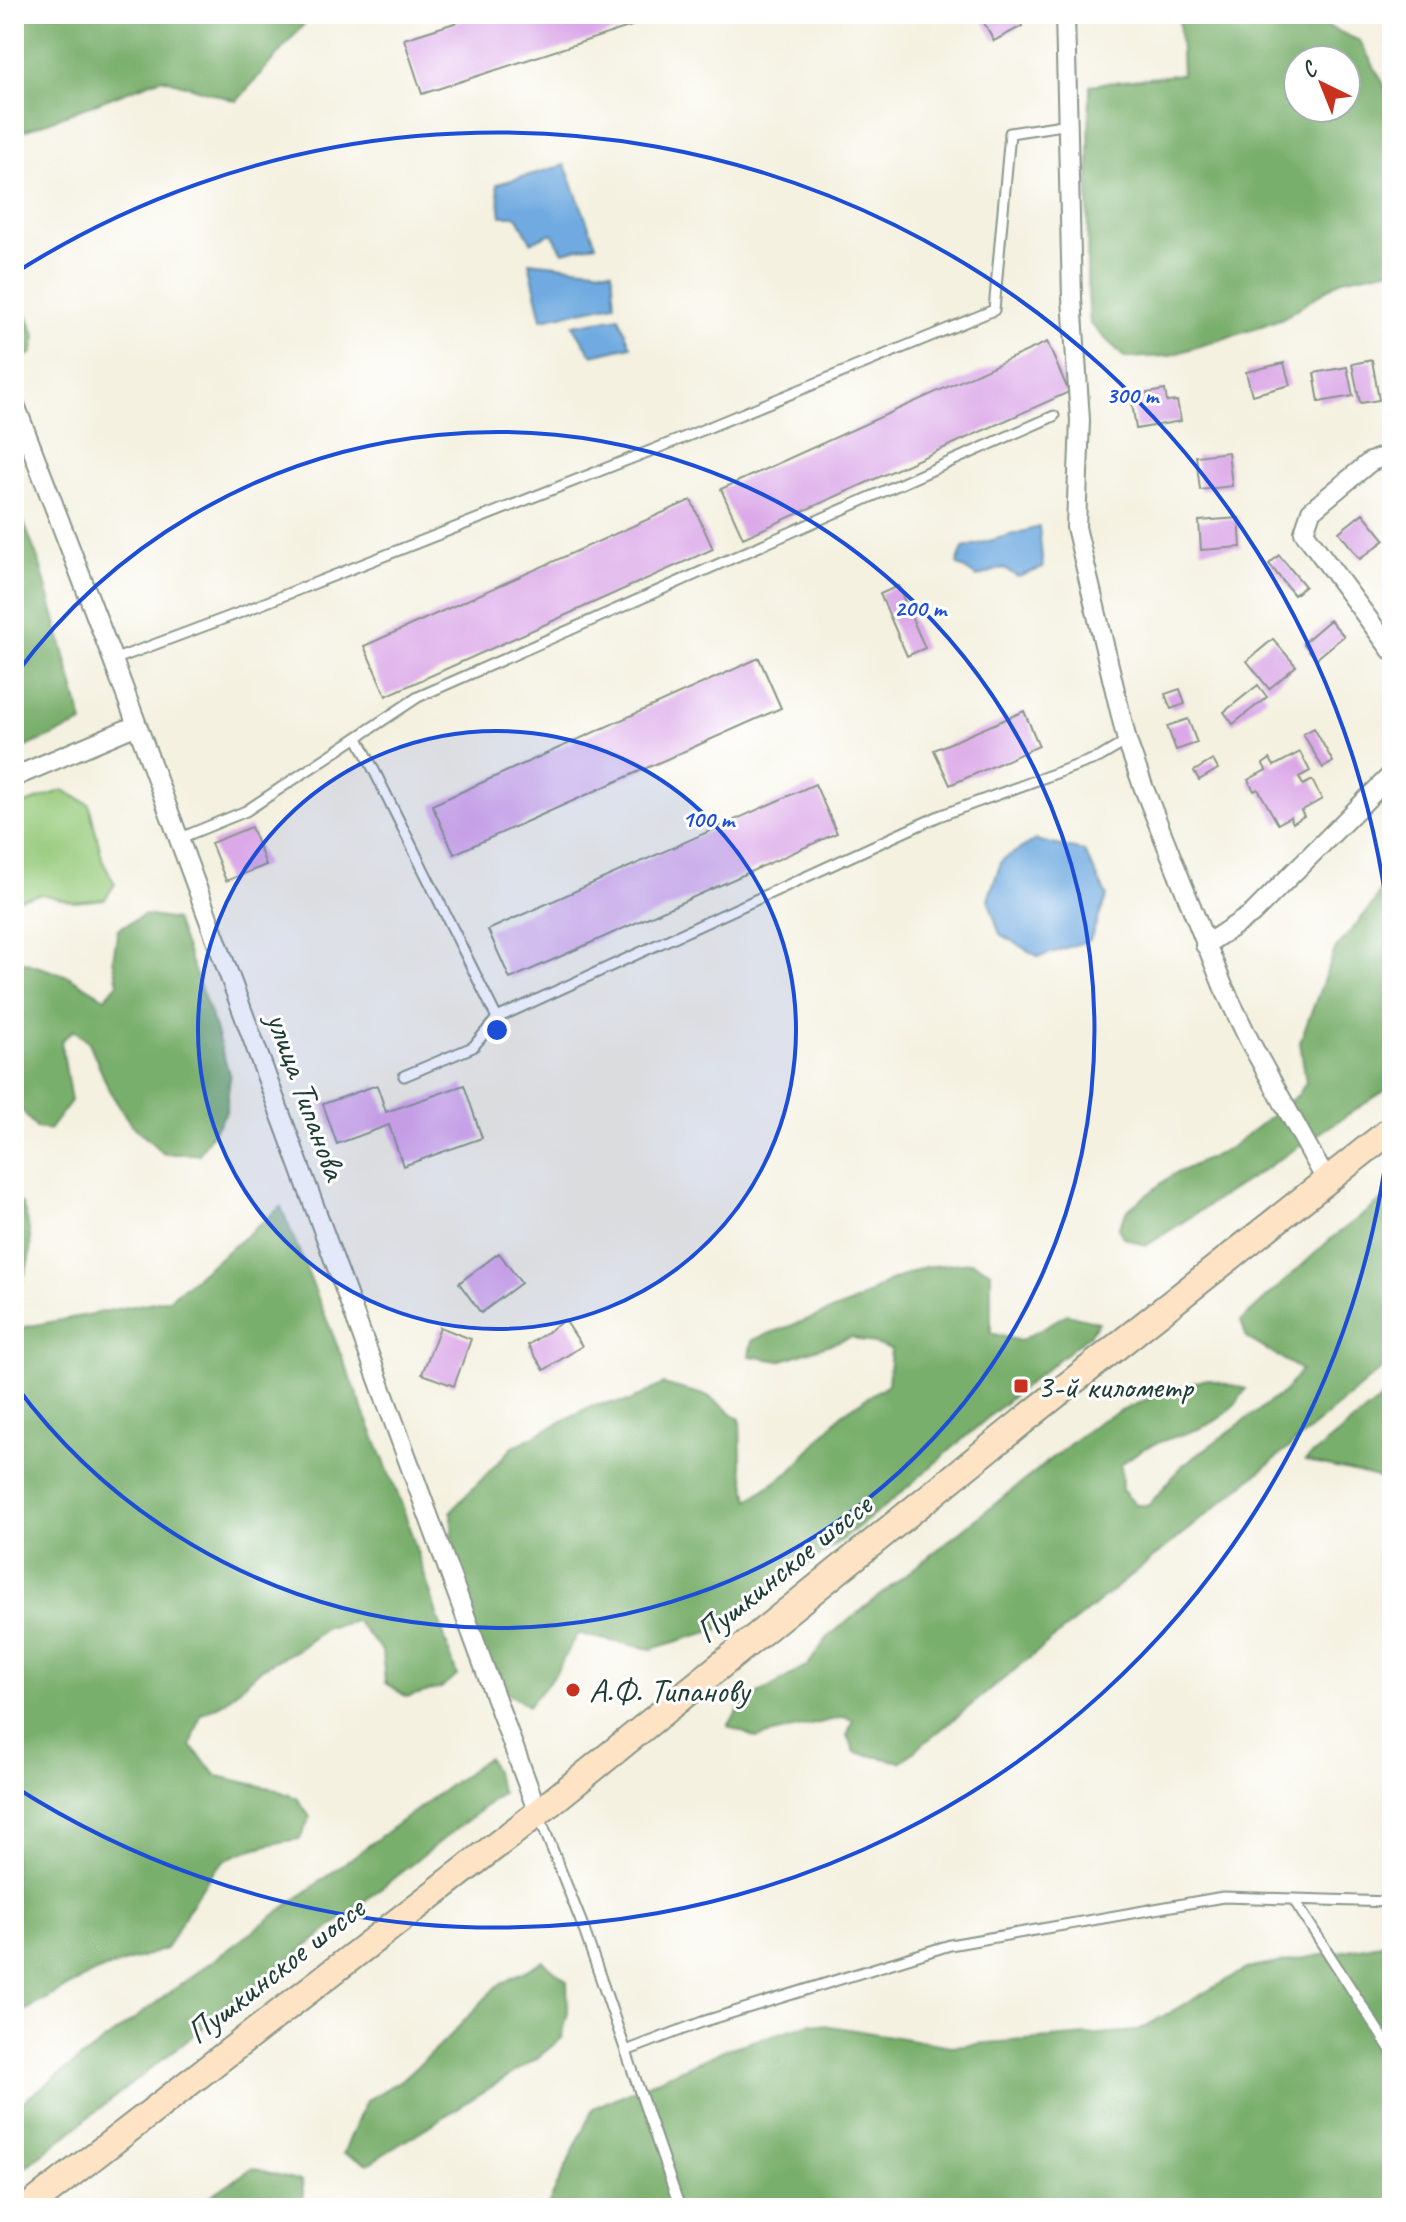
<svg xmlns="http://www.w3.org/2000/svg" width="1406" height="2222" viewBox="0 0 1406 2222" font-family="Caveat,sans-serif">
  <rect width="100%" height="100%" fill="#fff"/>
  <filter id="ink" filterUnits="userSpaceOnUse"><feTurbulence type="fractalNoise" baseFrequency=".0125" numOctaves="2"/><feDisplacementMap in="SourceGraphic" scale="16" xChannelSelector="R" yChannelSelector="G"/><feConvolveMatrix kernelMatrix="1 2 1 2 8 2 1 2 1" color-interpolation-filters="sRGB"/></filter>
  <filter id="wash" filterUnits="userSpaceOnUse"><feTurbulence type="fractalNoise" baseFrequency=".006" numOctaves="4" result="noise"/><feDisplacementMap in="SourceGraphic" scale="32" xChannelSelector="R" yChannelSelector="G"/><feGaussianBlur stdDeviation="1.8" result="paint"/><feColorMatrix in="noise" values="0 0 0 0 0 0 0 0 0 0 0 0 0 0 0 0 0 1.4 0 .05"/><feComposite in="paint" operator="in"/></filter>
  <g filter="url(#wash)">
    <rect width="100%" height="100%" fill="#f4f1e0"/>
    <!-- green -->
    <path fill="#97cb7c" stroke="#5b8458" stroke-width="2" d="M63 790 89 804 103 862 115 884 105 899 74 902 41 894 14 900V808Z"/>
    <!-- forest -->
    <path fill="#79af6c" stroke="#4c7650" stroke-width="2" fill-rule="evenodd" d="M14 14H312V15L237 101 162 78 16 134 14 141Z
      M1179 14H1307L1313 20 1360 41 1392 99V269L1343 279 1285 317 1251 330 1168 356 1125 358 1090 324 1087 276 1090 85 1182 74ZM1298 60H1346V108H1298Z
      M14 285 36 337 32 353 15 363Z
      M14 497 41 567 83 723 14 752Z
      M1392 866V1086L1146 1246 1123 1237 1118 1228 1129 1209 1172 1175 1229 1149 1299 1094 1306 1082 1300 1042 1335 950 1374 903Z
      M144 915 175 920 210 1013 230 1076 226 1112 199 1154H164L130 1123 109 1090 89 1042 74 1030 61 1041 71 1101 49 1130 36 1128 14 1100V959L68 976 105 998 118 983 113 959 118 929Z
      M1392 1193V1360L1285 1451 901 1762 855 1752 847 1736 853 1720 844 1717 756 1738 728 1726 743 1703 808 1665 829 1636 1099 1421 1165 1391 1207 1379 1246 1389C1219 1433 1188 1429 1147 1447 1138 1451 1129 1459 1121 1464L1122 1490 1136 1505H1149L1183 1465 1285 1391 1301 1370 1247 1338 1241 1321 1333 1237Z
      M14 1200 22 1204C36 1242 32 1263 14 1299Z
      M281 1207 402 1505 457 1676 441 1688 407 1697 385 1683 382 1651 356 1621 326 1628 297 1650 262 1668 225 1702 201 1714 191 1746 217 1776 274 1789 297 1798 310 1817 300 1839C282 1841 235 1851 222 1863 201 1882 181 1924 166 1949L93 1973 20 2013 14 1991V1329L169 1299Z
      M971 1262 991 1271V1333L1020 1341 1067 1314 1099 1322 1089 1335 1014 1395 883 1508 729 1626 651 1649 577 1634 554 1676 528 1706 490 1682 454 1560 451 1511 513 1447 593 1405 630 1401 663 1384 708 1396 740 1419 741 1462 749 1500 792 1470 842 1414 888 1384 891 1349 851 1337 780 1361 749 1356 752 1340 855 1302 888 1282 924 1267Z
      M1392 1390V1481L1305 1461Z
      M488 1757 502 1793 14 2176V2108Z
      M1392 1942V2208H547L593 2108 727 2049 812 2023 951 2046 1137 2031 1246 1969Z
      M543 1961 567 1981 568 2012 562 2038 536 2059 368 2164 343 2154 366 2101 404 2078 447 2039 497 1986Z
      M252 2168 302 2181 304 2203 296 2208H193Z"/>
    <!-- water -->
    <path fill="#70aae0" stroke="#48748a" stroke-width="2" d="M565 165 596 244 563 252 552 233 531 242 517 216H501L497 184Z
      M529 262 612 271 615 304 542 319Z
      M619 317 631 346 592 355 573 325Z
      M1039 527 1043 568 1018 577 1003 568 977 577 957 564 963 548Z
      M1035 840 1084 851 1107 896 1090 940 1039 957 1000 934 988 899 1002 860Z"/>
    <g id="blocks">
      <!-- building -->
      <path fill="#dba9e8" d="M483 14H645L647 21 422 94 404 39Z
        M997 14H1015L1022 26 994 41 983 21Z
        M1047 342 1069 392 743 538 721 489Z
        M1372 360 1379 400 1360 403 1352 364Z
        M1284 363 1290 385 1252 395 1246 372Z
        M1347 367 1353 396 1319 402 1314 373Z
        M1165 390 1167 402 1177 401 1181 421 1136 429 1131 396Z
        M1228 452 1232 486 1200 490 1196 456Z
        M691 500 713 549 386 696 364 646Z
        M1363 513 1385 540 1360 559 1339 532Z
        M1239 518 1241 547 1201 550 1199 521Z
        M1279 555 1305 586 1294 595 1269 564Z
        M898 586 925 648 907 656 880 594Z
        M1330 620 1344 636 1316 659 1303 643Z
        M1273 639 1296 666 1269 689 1247 661Z
        M759 658 781 708 454 854 432 805Z
        M1258 685 1267 697 1233 724 1224 712Z
        M1180 689 1185 704 1171 709 1165 694Z
        M1024 711 1039 746 950 785 934 750Z
        M1188 719 1197 743 1176 750 1167 726Z
        M1314 728 1333 762 1323 768 1303 734Z
        M1300 752 1310 771 1299 777 1303 785 1312 780 1322 799 1301 811 1304 816 1293 823 1290 817 1278 824 1258 789 1254 791 1248 780 1266 770 1263 764 1270 759 1274 766Z
        M1213 760 1218 769 1199 780 1194 771Z
        M815 784 837 833 510 979 488 930Z
        M251 827 266 865 226 881 211 843Z
        M377 1085 386 1112 464 1085 482 1138 403 1166 389 1125 337 1144 323 1104Z
        M499 1253 521 1283 481 1313 459 1283Z
        M565 1320 582 1346 544 1370 528 1345Z
        M440 1327 471 1339 454 1386 422 1374Z"/>
    </g>
  </g>
  <g filter="url(#ink)">
    <use href="#blocks" fill-opacity="0" stroke="#8a978a" stroke-width="2"/>
    <g fill="none" stroke-linecap="round" stroke-linejoin="round">
      <defs>
        <path id="service" d="M113 660 239 613 683 438 994 310 1010 133 1069 124
          M358 738 497 1018
          M178 839 246 811 418 697 1054 416
          M404 1076 473 1047 497 1018 939 816 1100 757 1127 741
          M539 1816 582 1924 680 2208
          M1294 1900 1392 2052
          M626 2051 702 2022 950 1945 1223 1897 1392 1902"/>
        <path id="minor" d="M1065 14 1072 298 1080 420 1076 527 1127 741 1143 786 1223 986 1250 1042 1326 1180
          M14 402 113 660 538 1813
          M1392 453 1370 462 1311 511 1304 532 1392 651
          M14 777 137 725
          M1205 945 1252 914 1392 774"/>
        <path id="secondary" d="M27 2208 538 1813 1039 1408 1392 1129"/>
      </defs>
      <!-- service casing -->
      <use href="#service" stroke="#8a978a" stroke-width="13"/>
      <!-- minor casing -->
      <use href="#minor" stroke="#8a978a" stroke-width="22"/>
      <!-- secondary casing -->
      <use href="#secondary" stroke="#8a978a" stroke-width="30"/>
      <!-- service -->
      <use href="#service" stroke="#fff" stroke-width="9"/>
      <!-- minor -->
      <use href="#minor" stroke="#fff" stroke-width="18"/>
      <!-- secondary -->
      <use href="#secondary" stroke="#fee4c5" stroke-width="26"/>
    </g>
  </g>
  <!-- distance rings -->
  <circle cx="497" cy="1030" r="299" fill="#1d4ed8" fill-opacity=".12"/>
  <g fill="none" stroke="#1d4ed8" stroke-width="4">
    <circle cx="497" cy="1030" r="299"/>
    <path d="M16 674A598 598 0 1 1 16 1386"/>
    <path d="M1392 1108A898 898 0 0 1 15 1787M15 273A898 898 0 0 1 1392 952"/>
  </g>
  <!-- markers -->
  <g fill="#c8321e" stroke="#fff" stroke-width="3">
    <rect x="1013" y="1378" width="16" height="16" rx="4"/>
    <circle cx="573" cy="1690" r="8"/>
  </g>
  <g text-anchor="middle" dominant-baseline="central" stroke-width="6" stroke-linejoin="round" paint-order="stroke">
    <!-- street labels -->
    <g font-size="34" fill="#1f3d34" stroke="#fff">
      <text transform="translate(307 1096) rotate(70)">улица Типанова</text>
      <text transform="translate(783 1568) rotate(-39)">Пушкинское шоссе</text>
      <text transform="translate(275 1970) rotate(-38)">Пушкинское шоссе</text>
    </g>
    <!-- poi labels -->
    <g font-size="34" fill="#1f3d34" stroke="#fff" text-anchor="start">
      <text x="1037" y="1386">3-й километр</text>
      <text x="589" y="1690">А.Ф. Типанову</text>
    </g>
  </g>
  <circle cx="497" cy="1030" r="12" fill="#1d4ed8" stroke="#fff" stroke-width="4"/>
  <g font-size="24" text-anchor="middle" font-weight="bold" fill="#1d4ed8" stroke="#fff" stroke-width="6" stroke-linejoin="round" paint-order="stroke">
    <text x="1132" y="403">300 m</text>
    <text x="920" y="616">200 m</text>
    <text x="708" y="827">100 m</text>
  </g>
  <!-- margin -->
  <rect width="1406" height="2222" fill="none" stroke="#fff" stroke-width="48"/>
  <!-- north arrow -->
  <g transform="translate(1322 84) rotate(317)"><circle r="38" fill="#ffffff" stroke="#a5b1ae" stroke-width="2"/>
  <path d="M0-6L14 30L0 20L-14 30Z" fill="#c8321e"/>
  <text y="-12" font-size="22" font-weight="bold" text-anchor="middle" fill="#1f3d34">С</text>
  </g>
</svg>
